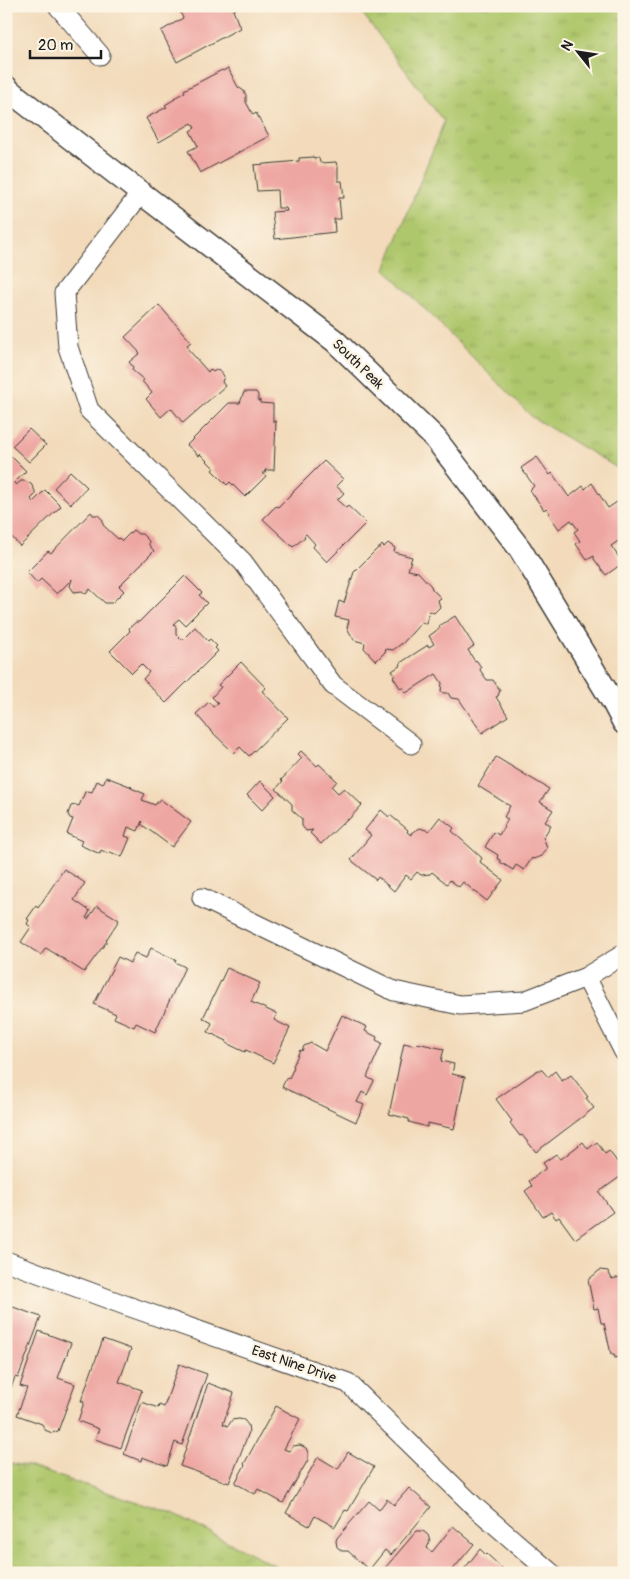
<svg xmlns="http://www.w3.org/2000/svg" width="630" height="1579" viewBox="0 0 630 1579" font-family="Pangolin,sans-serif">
  <defs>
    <pattern id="grass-tufts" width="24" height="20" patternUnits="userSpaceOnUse" patternTransform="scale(1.25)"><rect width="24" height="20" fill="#afc76c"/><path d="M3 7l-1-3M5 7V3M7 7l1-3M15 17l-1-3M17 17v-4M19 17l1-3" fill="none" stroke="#96aa5d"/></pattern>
  </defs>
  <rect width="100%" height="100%" fill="#fcf5e5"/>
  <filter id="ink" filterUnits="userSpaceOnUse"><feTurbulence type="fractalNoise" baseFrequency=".02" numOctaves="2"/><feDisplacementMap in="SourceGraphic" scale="10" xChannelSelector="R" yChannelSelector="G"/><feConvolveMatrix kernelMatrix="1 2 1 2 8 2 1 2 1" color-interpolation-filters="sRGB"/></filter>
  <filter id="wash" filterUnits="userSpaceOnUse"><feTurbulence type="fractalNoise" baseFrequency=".0096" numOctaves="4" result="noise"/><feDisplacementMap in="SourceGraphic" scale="20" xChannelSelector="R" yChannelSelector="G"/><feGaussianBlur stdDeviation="1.12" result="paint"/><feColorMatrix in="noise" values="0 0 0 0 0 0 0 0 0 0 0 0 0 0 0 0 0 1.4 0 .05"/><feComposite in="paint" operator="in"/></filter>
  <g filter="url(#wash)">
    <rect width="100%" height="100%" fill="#f2daba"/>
    <!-- grass -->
    <path fill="url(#grass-tufts)" stroke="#667244" d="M357 6H624V472L532 417 385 269 444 122Z
      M6 1463 27 1466 171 1513 290 1573H6Z"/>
    <g id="blocks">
      <!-- building -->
      <path fill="#eea6a2" d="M177 6H235L236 9 233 10 240 28 177 62 161 31 183 18Z
        M228 68 238 87 244 91 246 95V102L253 115 256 113 269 136 200 173 188 151 198 146 190 131 195 128 192 123 159 142 146 118 167 107 165 105 175 99 174 98 185 92 184 90 222 70 223 71Z
        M314 157V159L319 158 320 163 336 162 337 166H338V181H342L344 198H339L341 219H334L335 232 275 239 272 212 287 211 286 208H278L277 190 257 191 254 165 299 161V158Z
        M159 305 191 342 187 345 189 347 187 348 208 372 210 369 213 372 216 370 220 371 224 376 222 382 225 386 183 423 171 408 161 417 146 399 152 393 142 381 144 380 132 370 133 367 129 362 140 353 125 337Z
        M244 392H256L258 395V401L260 400V403L273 404V422L276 421 274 470H265L266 473H262L266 476 245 497 230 482 227 485 212 470 214 468 200 454 199 456 187 445 229 403H240Z
        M29 429 46 445 29 462 12 446Z
        M6 451 26 471 14 483 16 485 21 481H25L31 484 35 491V495L31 499 33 502 45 490 61 506 20 546 9 534 6 536Z
        M537 457 550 475 552 473 569 497 583 486 585 489 592 483 608 508 617 502 624 503V537L611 546 623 563 606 575 594 559V556L587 560 576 544 580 541 574 532 578 529 571 520 559 529 548 513H550L546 508 544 510 530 490 534 486 521 468Z
        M324 461 343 479 336 486 344 493 337 500 346 508 348 506 366 523 327 562 313 547 315 544 306 534 304 536 305 537 293 547 263 519 276 506 278 507Z
        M70 471 87 487 71 504 54 488Z
        M91 512 93 515H98L103 520V525L118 539 119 538 122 541 133 530 138 534H142L149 541V545L154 551 119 586 124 591 112 603H105L90 589 86 594 82 591 74 592 70 586 72 579 57 594 41 579 37 583 27 572 48 551 51 553Z
        M388 543 395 548 394 552 412 557 408 570 418 572 431 586 432 589 441 598 438 600 440 607 434 613 429 611 426 624 421 623 402 644H401L393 650 386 649 385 652 376 661 364 648 365 643 354 640 347 628 349 620 335 617 339 601 344 603 354 572 378 548H380L382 545 384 547Z
        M185 576 202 593 199 595 207 603 185 625 179 619 173 624 176 627V634L182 640 195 627 208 641 210 639 217 646 215 648 218 651 166 703 143 679 149 672 141 664 132 673 110 651 130 631 129 628 136 622H139Z
        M455 616 474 646 468 650 474 660 477 661 481 667 480 670 487 680H493L500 690 498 696 496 697 508 716 482 733 459 699 451 698 448 693H443L441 691 442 683 436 674 406 693 403 687 401 689 393 677 395 675 392 671 401 665 400 663 428 645 429 647 434 644 429 636 440 628 439 626Z
        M241 662 266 688 262 691 288 718 249 756 240 747 234 753 210 730 196 714 209 702 213 707 218 703 212 697 221 687 218 685Z
        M301 751 317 766 319 764 337 781 332 787 338 793 344 788 362 805 348 820 347 819 321 844 310 833 313 830 306 831 302 826V819L292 810V804L276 789 283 781 281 780 302 758 298 754Z
        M496 757 549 789 540 802 553 810 545 822 551 825 543 838 544 839 547 848 542 856 533 859 532 858 524 870 516 865 513 870 500 862 501 861 497 858 498 855 485 847 494 832 499 835 508 819 504 817 510 806 478 786Z
        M106 777 132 787 131 788 145 794 142 800 155 805 160 799 191 822 172 847 141 824 143 822 142 821 138 831 128 827 125 836 130 838 122 857 110 852 109 854 101 850 100 854 80 845 82 841 67 834 73 819 70 818 68 814 71 806 76 805 79 806 85 792 88 791 92 792 97 781 103 784Z
        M260 781 275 796 262 810 247 795Z
        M381 810 389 817 390 815 408 830 407 832 411 835V833L420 828 429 831 440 817 454 828 452 831 482 858 480 862 503 880 487 901 463 882 459 887 450 880 447 884 432 872 430 874 421 875 417 872 411 879 406 875 394 891 378 877 376 880 351 860 371 835 365 830Z
        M64 869 85 883 74 900 90 911 86 918 88 919 97 906 119 920 106 940 107 941 84 972 46 948 41 955 21 942 31 927 27 924 29 920 27 919 36 906 38 908Z
        M151 948 176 960 175 962 185 967 155 1032 136 1023 134 1027 114 1018 116 1014 94 1004 118 957 130 963 135 953 146 958Z
        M227 968 260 983 251 1002 277 1014 274 1020 290 1028 273 1063 246 1050 245 1052 226 1043 227 1041 208 1032 212 1023 203 1018Z
        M342 1015 367 1027 365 1031 377 1037 376 1040 382 1043 367 1077 374 1081 367 1095 362 1092 357 1102 364 1105 356 1122 282 1087 287 1077 289 1078 294 1067 293 1066 300 1050 302 1051 304 1046 311 1043 325 1051Z
        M404 1043 416 1046 417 1043 444 1049 441 1061 454 1064 452 1074 465 1077 454 1129 428 1123 427 1127 409 1122V1119L389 1114Z
        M538 1070H542L548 1077 555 1071 562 1081 571 1075 588 1097 586 1098 594 1108 536 1152 522 1135 520 1136 510 1123 512 1121 496 1099Z
        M583 1142 588 1149 597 1142 605 1154 609 1151 624 1171V1174L599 1192 613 1212 575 1239 559 1217 556 1219 551 1212 543 1217 525 1191 532 1186 529 1181 545 1169 546 1167 543 1163 556 1154 559 1158 561 1159Z
        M600 1270 608 1271 612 1279 620 1277V1275L624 1274V1356L615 1358 614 1354H611L604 1323H601L598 1308 594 1309 588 1280Z
        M13 1307 41 1317 18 1378 15 1377 9 1394 6 1393V1325Z
        M39 1331 71 1343 58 1378 75 1384 58 1431 52 1433 45 1430 42 1424 17 1415 27 1388 20 1386Z
        M103 1339 131 1349 119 1382 142 1390 121 1448 95 1439 99 1429 78 1421 84 1402 81 1401Z
        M179 1364 207 1374 182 1445 175 1442 167 1466 142 1457 141 1461 124 1454 142 1402 158 1408 159 1405 164 1407Z
        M208 1383 234 1393 223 1424 228 1426 232 1420 239 1419 244 1420 248 1425 249 1432 229 1483 180 1466Z
        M276 1406 300 1419 284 1449 289 1451 293 1446 300 1445 306 1448 308 1453V1460L283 1503 258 1489 255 1494 235 1483 245 1465 244 1464Z
        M348 1452 374 1467 348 1511 345 1510 335 1527 315 1516 309 1526 286 1513 318 1457 338 1469Z
        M409 1488 431 1507 391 1555 385 1550 369 1570 348 1551H342L337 1547 336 1541 337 1538 369 1501 379 1510 387 1499 394 1505Z
        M453 1526 474 1544 450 1573H390L385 1568 414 1534 417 1531H423L428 1535 430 1541 427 1548 432 1552Z
        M480 1549 486 1555 487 1554 503 1569 500 1573H461Z"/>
    </g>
  </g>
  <g filter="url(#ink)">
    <use href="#blocks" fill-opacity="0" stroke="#3c3834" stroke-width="1"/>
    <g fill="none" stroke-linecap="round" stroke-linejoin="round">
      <defs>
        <path id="minor" d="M58 6 100 55
          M141 193 64 293 68 347 89 410 243 562 333 685 411 744
          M202 898 394 991 460 1005 524 1001 586 977 624 954
          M586 977 624 1052
          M6 1261 122 1304 348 1383 476 1508 551 1573"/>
        <path id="tertiary" d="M6 87 11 92 141 193 335 341 435 438 520 549 613 702 624 723"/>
      </defs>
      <!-- minor casing -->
      <use href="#minor" stroke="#3c3834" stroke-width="21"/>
      <!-- tertiary casing -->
      <use href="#tertiary" stroke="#3c3834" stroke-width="25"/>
      <!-- minor -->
      <use href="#minor" stroke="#fff" stroke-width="19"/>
      <!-- tertiary -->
      <use href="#tertiary" stroke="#fff" stroke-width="22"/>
    </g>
  </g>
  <g text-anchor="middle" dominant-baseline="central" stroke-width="5" stroke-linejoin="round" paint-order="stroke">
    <!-- street labels -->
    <g font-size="14" fill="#1c1c1c" stroke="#fcf5e5">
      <text transform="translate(358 364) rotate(44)">South Peak</text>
      <text transform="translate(294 1364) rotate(19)">East Nine Drive</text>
    </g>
  </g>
  <!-- margin -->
  <rect width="630" height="1579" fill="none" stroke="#fcf5e5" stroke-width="25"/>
  <!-- north arrow -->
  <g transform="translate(578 52) rotate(300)" stroke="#fcf5e5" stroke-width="4" paint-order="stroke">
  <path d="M0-4L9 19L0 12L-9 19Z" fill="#1c1c1c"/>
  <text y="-8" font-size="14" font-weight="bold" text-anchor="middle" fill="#1c1c1c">N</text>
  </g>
  <!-- scale -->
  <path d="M30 50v8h71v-8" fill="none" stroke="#1c1c1c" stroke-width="2.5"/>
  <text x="38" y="50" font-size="15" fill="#1c1c1c" stroke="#fcf5e5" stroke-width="4" paint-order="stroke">20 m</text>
</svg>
